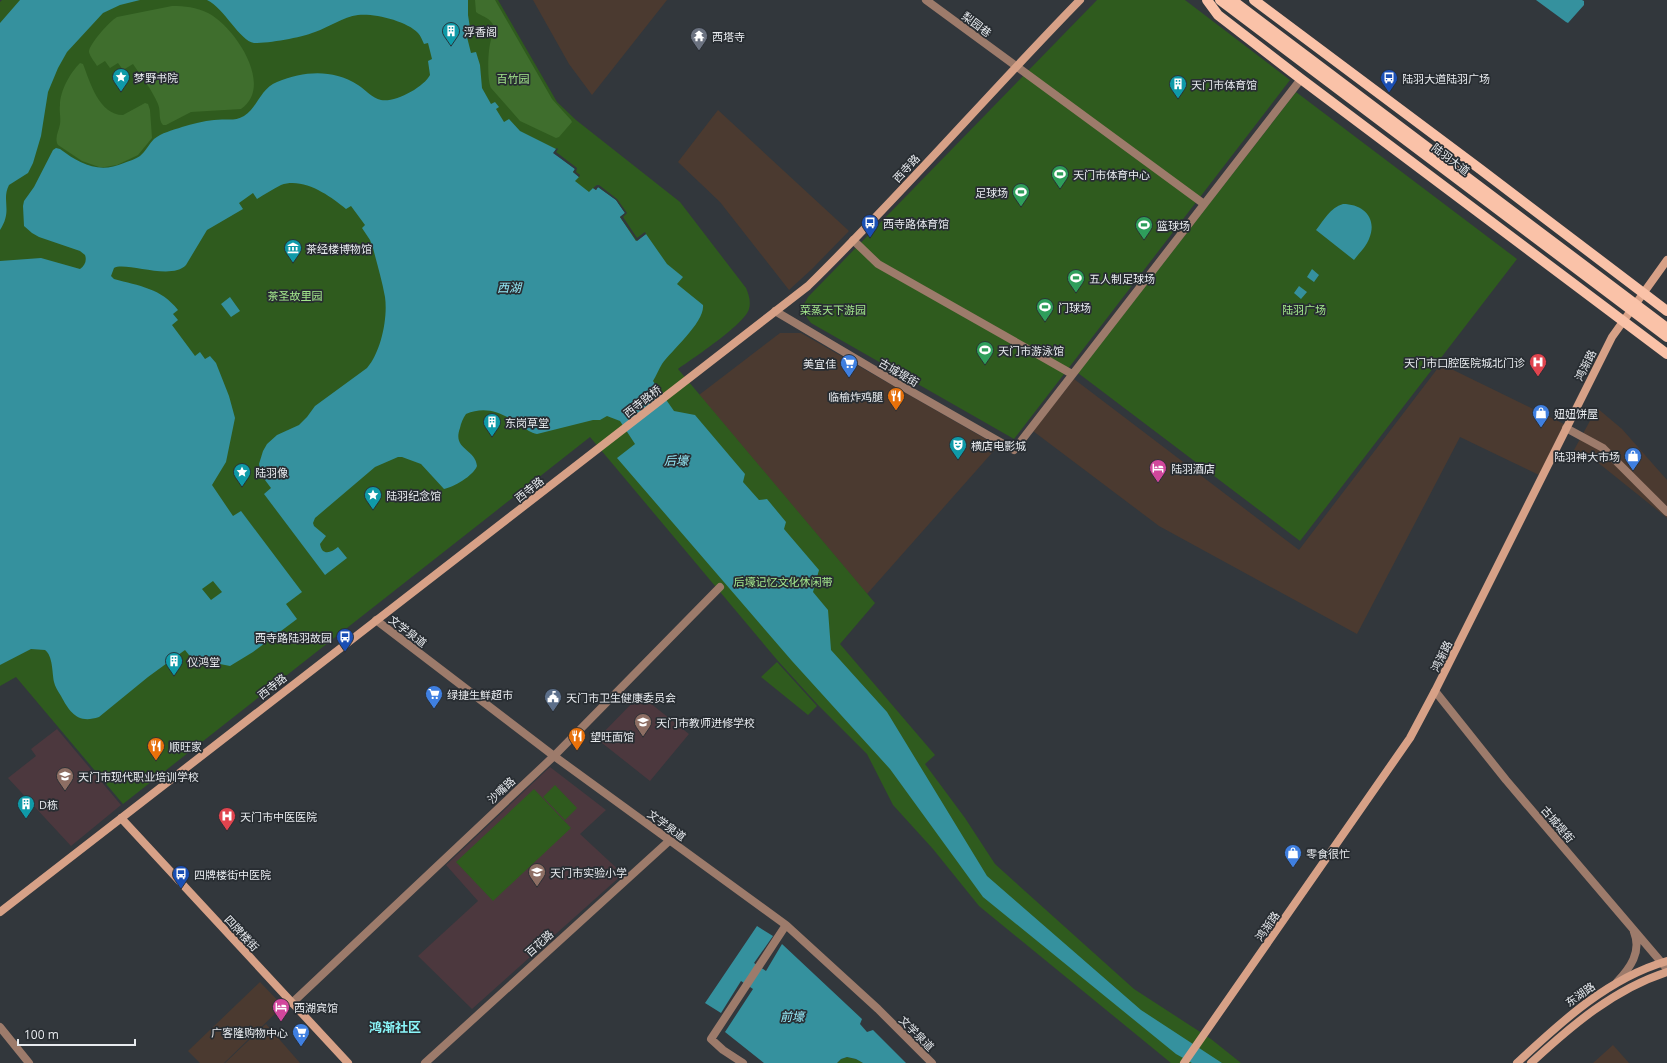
<svg xmlns="http://www.w3.org/2000/svg" width="1667" height="1063" viewBox="0 0 1667 1063" font-family="'Open Sans','Noto Sans SC',sans-serif">
  <rect width="100%" height="100%" fill="#32373c"/>
  <!-- commercial -->
  <path fill="#4b3a30" d="M533 0H667L592 95 569 64Z
    M718 110 849 231 812 269 789 290 720 202 678 162Z
    M780 333H801L998 446 867 594 699 395Z
    M1441 364 1564 424 1539 475 1460 437 1357 634 1159 526 1033 431 1074 379 1299 550Z
    M1597 408 1622 429 1667 480V518L1596 461 1574 450Z
    M260 982 283 1006 224 1063H200L188 1051Z
    M266 1024 300 1063H225Z
    M1613 1045 1629 1063H1593Z"/>
  <!-- education -->
  <path fill="#4c383e" d="M640 695 689 734 650 781 597 739Z
    M57 729 121 805 71 846 8 778 36 756 31 749Z
    M550 767 606 810 580 834 623 874 472 1009 418 956 478 901 446 865Z"/>
  <!-- green -->
  <path fill="#2f5b1e" d="M2 0H498L557 102 576 120 680 202 746 288C749 295 751 302 749 309 745 324 692 359 678 369L875 603 840 644 935 755 925 764 965 818 995 864 1134 989 1211 1039 1241 1063H1171L979 906 933 849 893 805 867 754 818 705 778 661 590 437 123 804 16 677 0 686V2Z
    M1097 0H1185L1290 80 1014 439 811 323 805 315 803 306 808 297Z
    M1296 92 1517 259 1300 541 1078 373Z
    M777 662 817 706 808 715 761 677Z
    M555 785 577 808 565 820 543 797Z
    M534 789 571 828 493 901 456 862Z
    M847 1057 856 1059 863 1063H837L841 1059Z"/>
  <!-- forest -->
  <path fill="#3f6e2d" d="M475 0H495L552 99 571 120 572 122 559 137 556 138 520 121 491 88C487 81 488 53 490 44 491 37 497 30 492 23 488 17 481 16 476 12Z
    M172 6C185 6 196 7 208 13 234 26 275 86 241 109L191 112 166 125H163C158 120 161 111 158 104 152 90 142 77 133 64L123 70 118 63 110 68 105 61 97 66C95 62 90 57 89 52 89 44 110 21 117 17Z
    M80 63 83 64C90 82 99 115 123 115L145 103 148 104 150 110 152 138 138 155 117 165 105 167H99L82 161 58 145C54 138 59 131 60 124 61 117 59 111 60 105 60 91 70 73 80 63Z"/>
  <!-- water -->
  <path fill="#35919e" fill-rule="evenodd" d="M20 0H140L120 5 103 13 67 52 58 68 48 92 41 136 33 163 28 173 9 185C1 201 13 210 0 230V23Z
    M207 0H468V15L470 28 465 29 471 53 476 52 480 65 482 88 491 104 495 102 499 107 496 109 504 122 509 119 520 131 556 149 554 153 575 169 573 172 579 177 575 181 589 192 593 188 596 190 598 187 616 200 625 213 620 217 636 241 646 234 667 264 683 277 677 284 703 305C705 322 672 350 662 364 659 369 656 376 653 381L674 411 695 415 745 474 743 482 759 500 767 499 786 522 784 529 819 570 813 592 828 610 831 650 887 712 987 876 1141 1010 1222 1063H1192L1176 1054 983 897 890 769 792 661 617 458 635 444 620 421 607 416 600 420H593L537 434C531 433 526 429 520 425 503 413 486 405 466 414 463 418 461 423 460 428 452 450 475 448 477 466 473 476 454 487 444 489L421 464 402 457H398L375 467 315 518 313 523 314 526 326 536 320 544C322 556 331 553 338 547L347 558 325 575 264 494 271 488 262 476 259 464 263 451 267 444 277 435 299 425 307 417 315 406 367 368C381 352 388 318 385 297 382 280 377 264 373 248L370 240 362 228 365 225 351 206 346 209C330 196 304 177 281 185 273 189 265 194 257 199L253 193 239 203 243 209 207 230 186 265C171 281 125 261 114 268L111 276 114 279C139 286 161 288 178 310L173 314 178 320 172 325 195 356 200 352 205 359 210 356 216 363 229 396 235 418 226 462 212 485 233 516 241 511 302 592 286 604 297 619 253 652 230 666 210 662 197 665 185 650 148 677 99 717C78 724 70 713 61 696 58 691 55 687 54 682 52 672 53 656 45 650L31 649 0 665V261L41 258 80 269C85 266 87 260 85 255L80 251 39 237 32 233 24 226 23 206 24 201 34 187 53 150 56 148 60 149C80 164 99 174 124 163 129 161 136 159 140 156 146 151 149 144 154 139 161 133 173 130 182 127 192 124 204 121 214 120 225 118 234 122 244 116 258 107 260 89 277 82 305 71 332 69 358 85 366 90 372 98 381 100 395 103 424 87 430 75L428 61 432 59 428 43 424 44C422 40 421 36 418 33 407 21 374 13 358 15 343 17 329 27 315 32 300 38 270 43 254 43 240 41 224 8 207 0ZM213 581 222 592 211 600 202 589Z
    M1536 0H1582L1584 1V5L1568 23 1566 22Z
    M1343 204C1363 204 1378 218 1369 239 1366 247 1359 253 1354 260L1316 230C1324 220 1330 208 1343 204Z
    M1312 269 1319 275 1314 282 1307 277Z
    M1299 286 1307 292 1301 299 1294 293Z
    M230 297 240 311 231 317 221 304Z
    M1286 303 1294 309 1289 316 1281 310Z
    M757 926 773 936 754 963 766 971 782 944 862 1019 860 1024 867 1032 873 1030 906 1063H863L856 1059 847 1057 841 1059 837 1063H764L725 1032 753 989 741 981 721 1013 705 1003Z"/>
  <!-- pier -->
  <path fill="#32373c" d="M557 148 558 149 556 152 577 168 576 172 580 175 579 177 573 172 575 169 553 153Z
    M597 185H599L617 199 627 213 623 217 637 238 645 232 646 234 637 241 620 217 625 213 616 200 598 187 596 190 593 188Z"/>
  <g fill="none" stroke-linecap="round" stroke-linejoin="round">
    <!-- street -->
    <path stroke="#9d7b6b" stroke-width="8" d="M926 0 1204 204
      M853 240 878 264 1072 374
      M775 311 900 385 1014 450 1301 79
      M1566 428 1603 448 1667 512
      M376 620 554 756 786 925 878 1009 932 1063
      M1435 691 1506 780 1667 969
      M1617 982C1630 968 1642 952 1634 932
      M292 1003 554 756 720 587
      M0 1027 29 1063
      M425 1063 669 841
      M743 1063 723 1050 711 1039 786 925"/>
    <!-- secondary -->
    <path stroke="#d7a187" stroke-width="8" d="M121 818 348 1063
      M0 912 808 286C902 194 988 94 1080 0
      M1184 1063 1410 738 1435 691 1612 337 1667 260
      M1517 1063C1561 1022 1608 978 1667 961
      M1531 1063C1571 1026 1614 989 1667 972"/>
    <!-- primary -->
    <path stroke="#fac2a8" stroke-width="10" d="M1207 0 1218 15 1301 79 1667 354
      M1220 0 1667 337
      M1232 0 1667 328
      M1254 0 1480 169 1667 311"/>
  </g>
  <!-- icons -->
  <defs>
    <symbol id="building-pin" viewBox="-11 -11 22 30"><path d="M0 17L-7.5 6A9.5 9.5 0 1 1 7.5 6Z" fill="#0f9aa8" stroke="#282d32"/><path d="M-4-6H4V6H1V3H-1V6H-4ZM-2.5-4.3h1.7v1.8h-1.7ZM.8-4.3h1.7v1.8H.8ZM-2.5-1h1.7V.8h-1.7ZM.8-1h1.7V.8H.8Z" fill="#fff"/></symbol>
    <symbol id="temple-pin" viewBox="-11 -11 22 30"><path d="M0 17L-7.5 6A9.5 9.5 0 1 1 7.5 6Z" fill="#6b7280" stroke="#282d32"/><path d="M0-6L5-2H3V0L6.5 2.5H4V6H1.5V3h-3V6H-4V2.5H-6.5L-3 0V-2H-5Z" fill="#fff"/></symbol>
    <symbol id="sight-pin" viewBox="-11 -11 22 30"><path d="M0 17L-7.5 6A9.5 9.5 0 1 1 7.5 6Z" fill="#0f9aa8" stroke="#282d32"/><path d="M0-6L1.8-2.2L6-1.7L2.9 1.2L3.7 5.4L0 3.3L-3.7 5.4L-2.9 1.2L-6-1.7L-1.8-2.2Z" fill="#fff"/></symbol>
    <symbol id="bus-pin" viewBox="-11 -11 22 30"><path d="M0 17L-7.5 6A9.5 9.5 0 1 1 7.5 6Z" fill="#1a4fb4" stroke="#282d32"/><path d="M-5-6H5V4H4V6H2V4H-2V6H-4V4H-5ZM-3.5-4V0h7V-4ZM-3.5 1.2v1.5H-2V1.2ZM2 1.2v1.5H3.5V1.2Z" fill="#fff"/></symbol>
    <symbol id="stadium-pin" viewBox="-11 -11 22 30"><path d="M0 17L-7.5 6A9.5 9.5 0 1 1 7.5 6Z" fill="#2e9e5b" stroke="#282d32"/><path d="M0-5a6.5 5 0 1 0 0 10a6.5 5 0 1 0 0-10ZM-3.5-1.8h7v3.6h-7Z" fill="#fff"/></symbol>
    <symbol id="museum-pin" viewBox="-11 -11 22 30"><path d="M0 17L-7.5 6A9.5 9.5 0 1 1 7.5 6Z" fill="#0f9aa8" stroke="#282d32"/><path d="M0-6L6-3V-2H-6V-3ZM-5-1h2V3h-2ZM-1-1h2V3h-2ZM3-1h2V3H3ZM-6 4H6V6H-6Z" fill="#fff"/></symbol>
    <symbol id="hospital-pin" viewBox="-11 -11 22 30"><path d="M0 17L-7.5 6A9.5 9.5 0 1 1 7.5 6Z" fill="#e0444e" stroke="#282d32"/><path d="M-5-5h3v3.5h4V-5h3V5h-3V1.5h-4V5h-3Z" fill="#fff"/></symbol>
    <symbol id="supermarket-pin" viewBox="-11 -11 22 30"><path d="M0 17L-7.5 6A9.5 9.5 0 1 1 7.5 6Z" fill="#3f7fe0" stroke="#282d32"/><path d="M-6-5.5h2.5l.6 2H6L4.5 2H-2.5L-4.4-4H-6ZM-1.5 3.2a1.3 1.3 0 1 0 .1 0ZM3 3.2a1.3 1.3 0 1 0 .1 0Z" fill="#fff"/></symbol>
    <symbol id="restaurant-pin" viewBox="-11 -11 22 30"><path d="M0 17L-7.5 6A9.5 9.5 0 1 1 7.5 6Z" fill="#e8710a" stroke="#282d32"/><path d="M-5-6h1v4h1v-4h1v4h1v-4h1v5L-1.5 .5V6h-2V.5L-5-1ZM5-6V6H3V1.5H1.5Q1.5-4 5-6Z" fill="#fff"/></symbol>
    <symbol id="shop-pin" viewBox="-11 -11 22 30"><path d="M0 17L-7.5 6A9.5 9.5 0 1 1 7.5 6Z" fill="#3f7fe0" stroke="#282d32"/><path d="M-5-2.5h2.3a2.7 3.5 0 0 1 5.4 0H5L5.5 6h-11ZM-1.5-2.5h3a1.5 2.3 0 0 0-3 0Z" fill="#fff"/></symbol>
    <symbol id="theatre-pin" viewBox="-11 -11 22 30"><path d="M0 17L-7.5 6A9.5 9.5 0 1 1 7.5 6Z" fill="#0f9aa8" stroke="#282d32"/><path d="M-5-5.5Q0-4 5-5.5V0Q5 5 0 6Q-5 5-5 0ZM-3.3-2.5H-1v1.5H-3.3ZM1-2.5H3.3v1.5H1ZM-2.8 1Q0 5.5 2.8 1Z" fill="#fff"/></symbol>
    <symbol id="hotel-pin" viewBox="-11 -11 22 30"><path d="M0 17L-7.5 6A9.5 9.5 0 1 1 7.5 6Z" fill="#d1479c" stroke="#282d32"/><path d="M-6-4.5h1.5V1H6V5H4.5V3h-9V5H-6ZM-4 0a1.8 1.8 0 1 1 3.6 0ZM.5 0V-2.5h3Q6-2.5 6 0Z" fill="#fff"/></symbol>
    <symbol id="civic-pin" viewBox="-11 -11 22 30"><path d="M0 17L-7.5 6A9.5 9.5 0 1 1 7.5 6Z" fill="#5c6f8a" stroke="#282d32"/><path d="M-.6-6.5H3V-4.5H.6V-3L4-1V1h2V6H-6V1h2V-1L-.6-3ZM-1.2 2.5V6h2.4V2.5Z" fill="#fff"/></symbol>
    <symbol id="school-pin" viewBox="-11 -11 22 30"><path d="M0 17L-7.5 6A9.5 9.5 0 1 1 7.5 6Z" fill="#8d6e63" stroke="#282d32"/><path d="M0-5L7-2L0 1L-7-2ZM-4 1L0 2.5L4 1V4Q0 6-4 4Z" fill="#fff"/></symbol>
  </defs>
  <g fill-rule="evenodd">
    <use href="#building-pin" x="441" y="21" width="20" height="27"/>
    <use href="#temple-pin" x="689" y="26" width="20" height="27"/>
    <use href="#sight-pin" x="111" y="67" width="20" height="27"/>
    <use href="#bus-pin" x="1379" y="68" width="20" height="27"/>
    <use href="#building-pin" x="1168" y="74" width="20" height="27"/>
    <use href="#stadium-pin" x="1050" y="164" width="20" height="27"/>
    <use href="#stadium-pin" x="1011" y="182" width="20" height="27"/>
    <use href="#bus-pin" x="860" y="213" width="20" height="27"/>
    <use href="#stadium-pin" x="1134" y="215" width="20" height="27"/>
    <use href="#museum-pin" x="283" y="238" width="20" height="27"/>
    <use href="#stadium-pin" x="1066" y="268" width="20" height="27"/>
    <use href="#stadium-pin" x="1035" y="297" width="20" height="27"/>
    <use href="#stadium-pin" x="975" y="340" width="20" height="27"/>
    <use href="#hospital-pin" x="1528" y="352" width="20" height="27"/>
    <use href="#supermarket-pin" x="839" y="353" width="20" height="27"/>
    <use href="#restaurant-pin" x="886" y="386" width="20" height="27"/>
    <use href="#shop-pin" x="1531" y="403" width="20" height="27"/>
    <use href="#building-pin" x="482" y="412" width="20" height="27"/>
    <use href="#theatre-pin" x="948" y="435" width="20" height="27"/>
    <use href="#shop-pin" x="1623" y="446" width="20" height="27"/>
    <use href="#hotel-pin" x="1148" y="458" width="20" height="27"/>
    <use href="#sight-pin" x="232" y="462" width="20" height="27"/>
    <use href="#sight-pin" x="363" y="485" width="20" height="27"/>
    <use href="#bus-pin" x="335" y="627" width="20" height="27"/>
    <use href="#building-pin" x="164" y="651" width="20" height="27"/>
    <use href="#supermarket-pin" x="424" y="684" width="20" height="27"/>
    <use href="#civic-pin" x="543" y="687" width="20" height="27"/>
    <use href="#school-pin" x="633" y="712" width="20" height="27"/>
    <use href="#restaurant-pin" x="567" y="726" width="20" height="27"/>
    <use href="#restaurant-pin" x="146" y="736" width="20" height="27"/>
    <use href="#school-pin" x="55" y="766" width="20" height="27"/>
    <use href="#building-pin" x="16" y="794" width="20" height="27"/>
    <use href="#hospital-pin" x="217" y="806" width="20" height="27"/>
    <use href="#shop-pin" x="1283" y="843" width="20" height="27"/>
    <use href="#school-pin" x="527" y="862" width="20" height="27"/>
    <use href="#bus-pin" x="171" y="864" width="20" height="27"/>
    <use href="#hotel-pin" x="271" y="997" width="20" height="27"/>
    <use href="#supermarket-pin" x="291" y="1022" width="20" height="27"/>
  </g>
  <g text-anchor="middle" dominant-baseline="central" stroke-width="3.5" stroke-linejoin="round" paint-order="stroke">
    <!-- street labels -->
    <g font-size="11" fill="#e8ebef" stroke="#282d32">
      <text transform="translate(977 24) rotate(37)">梨园巷</text>
      <text transform="translate(1451 159) rotate(37)">陆羽大道</text>
      <text transform="translate(906 168) rotate(-47)">西寺路</text>
      <text transform="translate(1585 365) rotate(-63)">鸿渐路</text>
      <text transform="translate(899 372) rotate(30)">古城堤街</text>
      <text transform="translate(642 401) rotate(-38)">西寺路桥</text>
      <text transform="translate(529 489) rotate(-38)">西寺路</text>
      <text transform="translate(408 631) rotate(37)">文学泉道</text>
      <text transform="translate(1441 656) rotate(-64)">鸿渐路</text>
      <text transform="translate(272 686) rotate(-38)">西寺路</text>
      <text transform="translate(501 790) rotate(-43)">沙嘴路</text>
      <text transform="translate(1558 824) rotate(49)">古城堤街</text>
      <text transform="translate(667 825) rotate(36)">文学泉道</text>
      <text transform="translate(1267 926) rotate(-55)">鸿渐路</text>
      <text transform="translate(242 933) rotate(47)">四牌楼街</text>
      <text transform="translate(539 943) rotate(-42)">百花路</text>
      <text transform="translate(1580 994) rotate(-35)">东湖路</text>
      <text transform="translate(917 1033) rotate(45)">文学泉道</text>
    </g>
    <!-- poi labels -->
    <g font-size="11" fill="#e8ebef" stroke="#282d32" text-anchor="start">
      <text x="464" y="31">浮香阁</text>
      <text x="712" y="36">西塔寺</text>
      <text x="134" y="77">梦野书院</text>
      <text x="1402" y="78">陆羽大道陆羽广场</text>
      <text x="1191" y="84">天门市体育馆</text>
      <text x="1073" y="174">天门市体育中心</text>
      <text x="1008" y="192" text-anchor="end">足球场</text>
      <text x="883" y="223">西寺路体育馆</text>
      <text x="1157" y="225">篮球场</text>
      <text x="306" y="248">茶经楼博物馆</text>
      <text x="1089" y="278">五人制足球场</text>
      <text x="1058" y="307">门球场</text>
      <text x="998" y="350">天门市游泳馆</text>
      <text x="1525" y="362" text-anchor="end">天门市口腔医院城北门诊</text>
      <text x="836" y="363" text-anchor="end">美宜佳</text>
      <text x="883" y="396" text-anchor="end">临榆炸鸡腿</text>
      <text x="1554" y="413">妞妞饼屋</text>
      <text x="505" y="422">东岗草堂</text>
      <text x="971" y="445">横店电影城</text>
      <text x="1620" y="456" text-anchor="end">陆羽神大市场</text>
      <text x="1171" y="468">陆羽酒店</text>
      <text x="255" y="472">陆羽像</text>
      <text x="386" y="495">陆羽纪念馆</text>
      <text x="332" y="637" text-anchor="end">西寺路陆羽故园</text>
      <text x="187" y="661">仪鸿堂</text>
      <text x="447" y="694">绿捷生鲜超市</text>
      <text x="566" y="697">天门市卫生健康委员会</text>
      <text x="656" y="722">天门市教师进修学校</text>
      <text x="590" y="736">望旺面馆</text>
      <text x="169" y="746">顺旺家</text>
      <text x="78" y="776">天门市现代职业培训学校</text>
      <text x="39" y="804">D栋</text>
      <text x="240" y="816">天门市中医医院</text>
      <text x="1306" y="853">零食很忙</text>
      <text x="550" y="872">天门市实验小学</text>
      <text x="194" y="874">四牌楼街中医院</text>
      <text x="294" y="1007">西湖宾馆</text>
      <text x="288" y="1032" text-anchor="end">广客隆购物中心</text>
    </g>
    <!-- park labels -->
    <g font-size="11" fill="#a3e78c" stroke="#282d32">
      <text x="513" y="78">百竹园</text>
      <text x="295" y="295">茶圣故里园</text>
      <text x="833" y="309">菜蒸天下游园</text>
      <text x="1304" y="309">陆羽广场</text>
      <text x="783" y="581">后壕记忆文化休闲带</text>
    </g>
    <!-- water labels -->
    <g font-size="12" font-style="italic" fill="#95e9f7" stroke="#282d32">
      <text x="509" y="287">西湖</text>
      <text x="676" y="460">后壕</text>
      <text x="792" y="1016">前壕</text>
    </g>
    <!-- quarter labels -->
    <g font-size="13" font-weight="bold" fill="#8bf7fa" stroke="#282d32">
      <text x="395" y="1027">鸿渐社区</text>
    </g>
  </g>
  <!-- scale -->
  <path d="M18 1039v6h117v-6" fill="none" stroke="#e8ebef" stroke-width="2"/>
  <text x="24" y="1039" font-size="12" fill="#e8ebef" stroke="#282d32" stroke-width="3" paint-order="stroke">100 m</text>
</svg>
